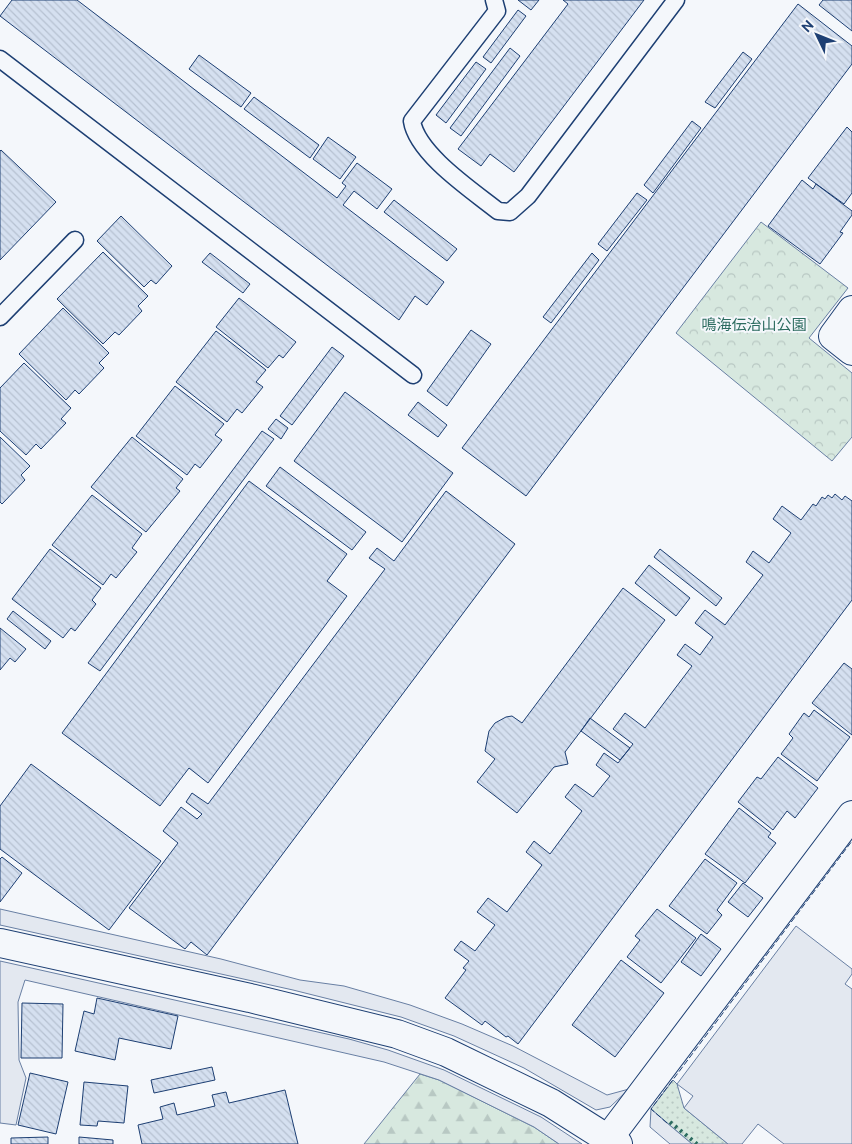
<svg xmlns="http://www.w3.org/2000/svg" width="852" height="1144" viewBox="0 0 852 1144" font-family="Ubuntu,'Noto Sans JP',sans-serif">
  <defs>
    <pattern id="grass-dots" width="8" height="8" patternUnits="userSpaceOnUse" patternTransform="scale(1.25)"><rect width="8" height="8" fill="#d7e8df"/><path d="M2 2h.1M6 6h.1" fill="none" stroke="#b8c8c3" stroke-width="1.8" stroke-linecap="round"/></pattern>
    <pattern id="forest-firs" width="22" height="20" patternUnits="userSpaceOnUse" patternTransform="scale(1.25)"><rect width="22" height="20" fill="#d7e8df"/><path d="M5 1l3.5 6h-7zM16 11l3.5 6h-7z" fill="#b8c8c3"/></pattern>
    <pattern id="park-crowns" width="20" height="18" patternUnits="userSpaceOnUse" patternTransform="scale(1.25)"><rect width="20" height="18" fill="#d7e8df"/><path d="M2 6a3 3 0 1 1 6 0M12 15a3 3 0 1 1 6 0" fill="none" stroke="#b8c8c3"/></pattern>
    <pattern id="building-back-hatch" width="6" height="6" patternUnits="userSpaceOnUse" patternTransform="scale(1.25)"><rect width="6" height="6" fill="#d5e0f0"/><path d="M-1 5l2 2M0 0l6 6M5-1l2 2" fill="none" stroke="#b6c1d1"/></pattern>
  </defs>
  <rect width="100%" height="100%" fill="#f4f7fb"/>
  <!-- grass -->
  <path fill="url(#grass-dots)" stroke="#687fa3" d="M673 1080 677 1084 684 1108 728 1144H692L651 1109Z"/>
  <!-- forest -->
  <path fill="url(#forest-firs)" stroke="#687fa3" d="M420 1074 439 1080 534 1127 559 1144H364Z"/>
  <!-- park -->
  <path fill="url(#park-crowns)" stroke="#687fa3" d="M761 222 848 288 809 338 852 373V437L832 461 676 333Z"/>
  <!-- parking -->
  <path fill="#e3e8f0" stroke="#687fa3" d="M0 909 221 959 300 980 344 986 410 1005 462 1024 513 1046 607 1095 629 1089 610 1107 596 1110 524 1068 454 1036 401 1017 293 990 0 925Z
    M796 926 852 969V974L845 984 852 989V1144H784L758 1124 742 1144H728L684 1108 693 1096 677 1084Z
    M0 961 349 1039 388 1050 444 1070 541 1117 582 1144H559L534 1127 439 1080 384 1062 25 980 18 1002 19 1060 26 1078 16 1125 0 1123Z
    M651 1109 667 1123 692 1144H670L650 1127Z"/>
  <!-- building -->
  <path fill="url(#building-back-hatch)" stroke="#1d3f73" d="M12 0H77L337 198 346 186 342 183 357 163 392 189 377 209 354 191 343 205 444 282 427 305 415 296 399 320 0 16Z
    M518 0H539L531 10Z
    M563 0H644L514 172 490 154 481 166 458 149 568 4Z
    M823 0H852V31L819 5Z
    M798 4 852 46V64L526 496 462 448Z
    M518 10 526 16 491 63 483 57Z
    M510 48 520 56 461 136 450 128Z
    M743 52 752 59 715 108 705 102Z
    M199 55 251 93 241 107 189 69Z
    M476 62 486 69 446 123 436 115Z
    M254 97 319 145 310 158 244 109Z
    M692 121 701 128 653 193 644 185Z
    M847 127 852 132V193L844 204 808 178Z
    M328 137 356 157 340 179 313 159Z
    M1 150 56 202 0 260V151Z
    M802 180 813 189 816 184 852 211V215L840 232 843 233 820 264 768 226Z
    M637 193 647 200 607 251 598 244Z
    M394 200 457 249 447 261 384 212Z
    M121 216 172 266 156 284 151 280 144 287 97 241Z
    M103 252 148 296 138 306 142 311 119 335 115 332 103 344 57 299Z
    M210 253 250 284 243 293 202 262Z
    M592 253 599 260 551 323 543 317Z
    M239 298 296 342 283 358 279 355 268 368 216 327Z
    M63 308 109 353 99 363 104 368 79 394 75 390 66 400 19 354Z
    M471 330 491 344 447 406 427 391Z
    M216 331 266 370 256 382 263 387 242 413 237 409 227 422 176 382Z
    M332 347 344 356 292 425 280 416Z
    M24 363 71 408 61 419 66 423 41 449 36 444 26 455 0 431V388Z
    M175 386 224 424 215 435 222 440 200 468 195 464 187 475 136 436Z
    M345 392 453 473 402 542 294 461Z
    M418 402 447 425 438 437 408 415Z
    M276 419 288 428 281 439 268 429Z
    M262 431 274 439 100 671 88 663Z
    M0 437 30 466 21 475 25 480 2 504 0 502Z
    M132 437 183 479 176 488 180 491 146 532 91 487Z
    M280 467 366 532 352 550 266 486Z
    M249 481 347 554 327 581 347 596 208 783 189 768 160 806 62 733Z
    M446 491 515 544 207 955 191 942 185 949 129 908 178 843 163 831 181 807 197 819 202 814 186 802 192 793 208 804 385 569 369 558 377 548 394 561Z
    M835 494 842 500 845 496 852 501V600L518 1044 508 1036 506 1037 485 1021 482 1025 445 998 466 970 463 968 469 961 454 950 461 941 475 951 495 925 477 912 488 898 507 912 542 865 526 852 534 841 550 854 582 811 565 797 575 784 593 797 610 776 596 765 604 753 618 763 633 744 613 729 625 713 645 728 692 666 677 655 685 644 700 655 713 637 695 623 705 610 725 625 763 575 746 562 753 551 769 563 791 533 773 519 782 506 801 520 813 504 816 506 822 497 825 499 828 495 832 498Z
    M92 495 142 534 132 548 137 552 116 578 111 574 103 585 52 545Z
    M50 549 101 588 92 600 96 604 75 631 71 628 63 638 12 599Z
    M660 549 722 598 716 606 654 557Z
    M649 565 690 598 676 616 635 583Z
    M623 588 665 620 565 752 568 764 554 767 517 813 477 782 495 759 485 751 489 731 495 723 506 717 512 716 522 723Z
    M13 611 51 641 45 649 7 619Z
    M0 628 26 649 15 662 10 658 0 670Z
    M844 663 852 669V735L812 703Z
    M814 710 850 737 817 781 781 754 793 738 789 734 804 713 809 717Z
    M590 718 630 748 620 760 581 731Z
    M778 757 818 788 795 818 787 811 773 830 738 802 757 777 761 779Z
    M31 764 161 861 109 930 0 849V806Z
    M739 808 771 833 768 837 776 843 745 883 705 854Z
    M2 857 22 873 0 902V859Z
    M705 859 737 883 717 910 722 915 707 934 669 906Z
    M743 883 763 898 748 917 728 902Z
    M657 909 696 938 661 983 627 957 640 940 635 936Z
    M701 934 721 949 701 976 681 962Z
    M621 960 664 993 615 1057 572 1025Z
    M97 998 178 1016 171 1049 119 1038 115 1060 75 1051 84 1011 94 1014Z
    M22 1003 63 1004 62 1058H21Z
    M212 1067 215 1080 154 1093 151 1080Z
    M30 1073 68 1082 56 1134 18 1125Z
    M84 1082 128 1086 124 1123 98 1121 97 1126 80 1125Z
    M285 1090 298 1144H142L138 1125 163 1119 160 1107 174 1103 177 1115 215 1106 212 1095 226 1092 229 1103Z
    M48 1137V1144H11V1138Z
    M79 1137 113 1140V1144H79Z"/>
  <g fill="none" stroke-linecap="round" stroke-linejoin="round">
    <defs>
      <path id="service" d="M494 0 497 11 412 121C417 154 473 191 498 211L510 212 528 196 676 0
        M0 59 413 375
        M0 317 75 240"/>
      <path id="minor" d="M852 310 833 336 852 351
        M608 1139 852 815"/>
      <path id="tertiary" d="M0 943 250 998 397 1034 446 1052 551 1103 608 1139 618 1144"/>
    </defs>
    <!-- service casing -->
    <use href="#service" stroke="#1d3f73" stroke-width="19"/>
    <!-- minor casing -->
    <use href="#minor" stroke="#1d3f73" stroke-width="30"/>
    <!-- tertiary casing -->
    <use href="#tertiary" stroke="#1d3f73" stroke-width="30"/>
    <!-- service -->
    <use href="#service" stroke="#f4f7fb" stroke-width="16"/>
    <!-- minor -->
    <use href="#minor" stroke="#f4f7fb" stroke-width="28"/>
    <!-- tertiary -->
    <use href="#tertiary" stroke="#f4f7fb" stroke-width="28"/>
    <!-- hedge -->
    <path stroke="#2c6c60" stroke-width="4" stroke-dasharray="2.5 4" stroke-linecap="butt" d="M670 1122 697 1144"/>
    <!-- fence -->
    <path stroke="#1d3f73" stroke-width="1" stroke-dasharray="6 2.5" stroke-linecap="butt" d="M667 1123 651 1109 852 841"/>
  </g>
  <g text-anchor="middle" dominant-baseline="central" stroke-width="4" stroke-linejoin="round" paint-order="stroke">
    <!-- park labels -->
    <g font-size="15" fill="#2c6c60" stroke="#f4f7fb">
      <text x="754" y="324">鳴海伝治山公園</text>
    </g>
  </g>
  <!-- north arrow -->
  <g transform="translate(817 35) rotate(313)" stroke="#f4f7fb" stroke-width="4" paint-order="stroke">
  <path d="M0-4L9 19L0 12L-9 19Z" fill="#1d3f73"/>
  <text y="-8" font-size="14" font-weight="bold" text-anchor="middle" fill="#1d3f73">N</text>
  </g>
</svg>
